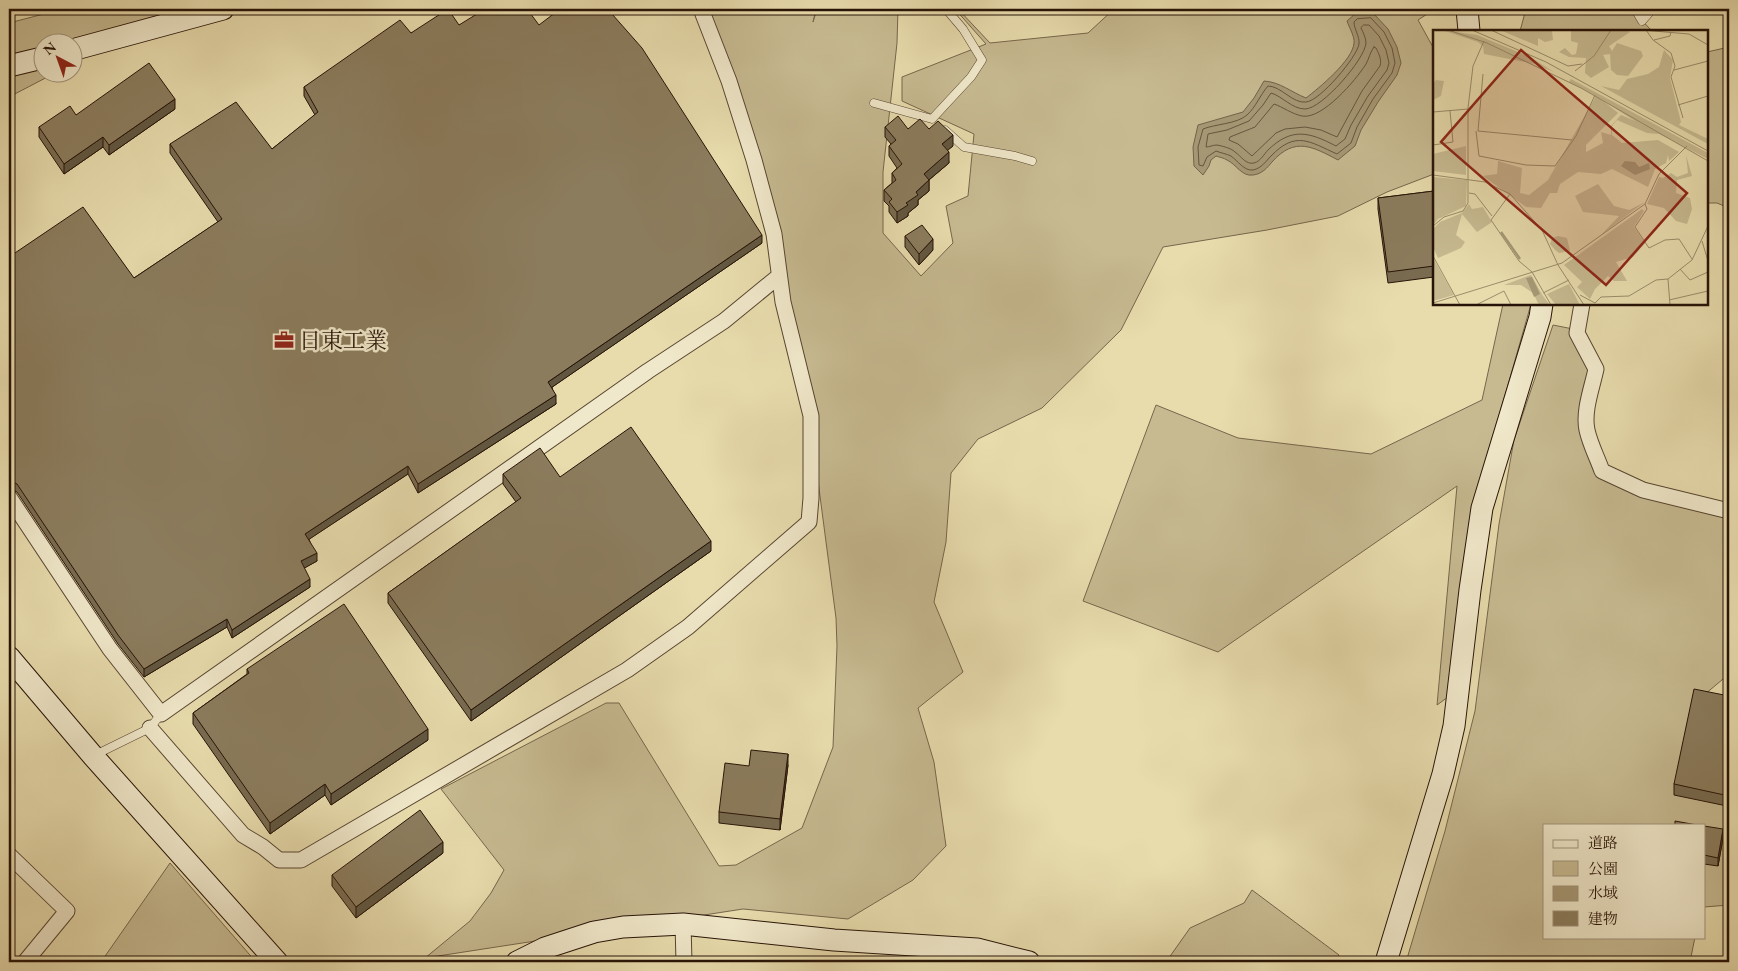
<svg xmlns="http://www.w3.org/2000/svg" width="1738" height="971" viewBox="0 0 1738 971" font-family="'EB Garamond','Noto Serif JP',serif">
  <rect width="100%" height="100%" fill="#e8dcad"/>
  <filter id="stains"><feTurbulence type="fractalNoise" baseFrequency=".004" numOctaves="4"/><feColorMatrix values="0 0 0 0 .2 0 0 0 0 .09 0 0 0 0 .02 0 0 0 .5 -.17"/></filter>
  <radialGradient id="worn" r=".72"><stop offset=".6" stop-color="#630" stop-opacity="0"/><stop offset="1" stop-color="#630" stop-opacity=".3"/></radialGradient>
  <!-- green -->
  <path fill="#c7ba91" stroke="#77664c" d="M63 9H188L156 19 73 63 72 42H42V72L55 73 9 97V23Z
    M706 9H816L813 22 817 9H898L897 43 883 172V233L921 276 953 243 946 206 968 196 974 134 902 101V77L986 44 955 9H958L990 43 1088 33 1114 9H1435L1418 20 1434 49V174L1387 192 1338 216 1267 230 1163 247 1121 330 1042 408 978 439 951 473 946 542 934 602 963 672 918 708 934 762 946 846 913 880 848 919 743 909 425 958 470 921 491 893 504 870 441 789 606 703H619L719 866 736 865 802 828 833 747 837 646 836 618 807 397 779 276Z
    M1526 9H1631L1652 31H1520Z
    M1729 47V208L1717 203H1707V52Z
    M1503 304H1531L1502 406 1485 489 1448 697 1437 705 1457 486 1218 652 1083 601 1156 405 1238 438 1371 454 1482 400Z
    M1553 325 1578 330 1588 355 1589 440 1601 474 1729 511V674L1704 695 1729 807V905L1704 907V825H1544V937H1695L1690 962H1406L1445 831 1475 711 1499 524 1514 440Z
    M170 863 256 962H101Z
    M1252 890 1339 955 1335 962H1166L1190 928 1244 903Z"/>
  <!-- water -->
  <path fill="#a69875" stroke="#736349" d="M1373 13 1388 29 1397 47 1401 63 1397 75 1378 102 1361 130 1355 146 1338 160C1313 147 1295 136 1272 162 1267 168 1262 174 1253 175 1242 177 1236 164 1227 160 1224 158 1219 157 1216 156L1211 160 1209 166 1203 175 1194 166 1193 147 1198 125 1243 112 1254 98 1264 81C1280 82 1291 92 1306 98 1319 88 1353 60 1354 43 1355 37 1349 27 1347 21L1355 14Z"/>
  <g fill="none" stroke-linecap="round" stroke-linejoin="round">
    <!-- shore -->
    <path stroke="#66563e" stroke-width="1" d="M1371 18 1384 32 1392 48 1395 63 1392 73 1373 99 1357 127 1351 143 1337 154C1310 142 1296 130 1271 156 1266 161 1262 168 1253 170 1244 171 1238 161 1231 156 1227 154 1221 153 1216 151L1207 157 1203 166 1199 165 1198 147 1203 129C1215 124 1237 124 1247 115 1256 107 1260 95 1268 86 1281 86 1293 104 1306 102 1320 101 1357 57 1359 44 1360 37 1354 29 1354 22L1357 19Z
      M1364 25H1369L1379 36 1386 50 1389 63 1387 70 1368 96 1351 125 1345 139 1336 146C1309 132 1292 127 1268 150 1264 154 1261 161 1254 163 1246 165 1241 156 1235 152 1231 148 1222 146 1217 145 1212 145 1210 147 1206 147L1208 134 1227 130 1249 121 1263 105 1271 93C1282 96 1292 109 1305 109 1322 109 1365 59 1366 43 1366 38 1363 32 1361 28Z
      M1374 47 1376 48C1379 54 1382 60 1380 66L1362 91 1337 137 1321 130 1305 127 1285 129 1276 133 1252 156 1238 144 1229 140 1230 137 1255 127 1274 104C1283 107 1292 114 1302 116 1322 120 1356 80 1366 64 1369 59 1370 52 1374 47Z"/>
    <defs>
      <path id="lane" d="M1635 9 1642 21 1649 13V9
        M874 103 932 119 971 77 982 60 963 29 946 9
        M945 130 964 147 1015 156 1032 161
        M95 755 150 728 161 714"/>
      <path id="street" d="M1582 304 1577 333 1596 369C1592 388 1583 411 1587 430 1590 444 1597 457 1602 471L1643 490 1729 511
        M9 497 110 649 161 714 648 371 724 321 779 276
        M150 728 243 835 263 847 279 860H301L627 670 688 627 809 522 811 498V416L783 302 774 234 754 160 729 81 701 9
        M9 855 67 911 25 962
        M683 924 684 962"/>
      <path id="secondary" d="M1467 9 1469 31
        M72 50 223 9
        M9 66 42 58
        M9 657 93 756 277 962
        M517 962 545 948 594 932 623 927 683 924 834 940 977 949 1029 962
        M1386 962 1443 774 1454 726 1470 590 1482 508 1540 317 1542 304"/>
    </defs>
    <!-- lane casing -->
    <use href="#lane" stroke="#574530" stroke-width="9"/>
    <!-- street casing -->
    <use href="#street" stroke="#574530" stroke-width="17"/>
    <!-- secondary casing -->
    <use href="#secondary" stroke="#271307" stroke-width="23"/>
    <!-- lane -->
    <use href="#lane" stroke="#f0e8ca" stroke-width="8"/>
    <!-- street -->
    <use href="#street" stroke="#f0e8ca" stroke-width="15"/>
    <!-- secondary -->
    <use href="#secondary" stroke="#f0e8ca" stroke-width="21"/>
  </g>
  <!-- wall -->
  <path fill="#786b50" stroke="#271307" d="M459 25H539L762 243 552 387 556 404 418 493 408 474 309 539 317 561 304 568 310 587 232 638 227 627 144 677 118 644 17 492 9 488V257L134 278 218 222 170 153V144L272 149 315 115 304 96V87L411 33Z
    M175 109 109 155 103 147 64 174 39 137V127L76 115Z
    M885 127 908 129H929L953 146 947 150 949 163 929 180V191L918 200V205L908 213V216L897 223 889 212V206L884 201V190L892 183V173L897 168 889 156V146L891 144 885 137Z
    M1434 191V277L1388 283 1378 209V198Z
    M905 236 933 250 919 265 905 247Z
    M503 474 560 477 711 551 471 721 388 603V593L516 502 503 484Z
    M247 669 428 740 331 805 325 795 270 834 193 724V713L247 674Z
    M1729 691V830L1725 829V819L1727 806 1674 795V784L1724 695Z
    M788 765 780 830 719 823V812L749 766Z
    M1704 826 1723 838 1718 866 1704 864Z
    M443 853 356 918 332 886V875Z"/>
  <!-- shaded-wall -->
  <path fill="#615741" stroke="#271307" d="M175 99V109L109 155V145Z
    M953 135V146L942 155V144Z
    M103 137V147L64 174V164Z
    M949 152V163L924 184V174Z
    M929 180V191L918 200V205L908 213V216L897 223V212L906 203 916 192Z
    M762 235V243L548 390V382Z
    M933 239V250L919 265V254Z
    M556 395V404L418 493V484Z
    M408 466V474L305 542V534Z
    M711 541V551L471 721V710Z
    M317 553V561L301 570V561Z
    M310 579V587L232 638V630Z
    M227 619V627L144 677V669Z
    M428 729V740L331 805V794Z
    M788 754V765L780 830V819Z
    M325 784V795L270 834V823Z
    M1723 829V838L1718 866V858Z
    M443 842V853L356 918V907Z"/>
  <!-- building -->
  <path fill="#8b7c5d" stroke="#271307" d="M448 9 459 25 485 9H527L539 25 560 9H598L612 14 642 48 762 235 548 382 556 395 418 484 408 466 305 534 317 553 301 561 310 579 232 630 227 619 144 669 118 635 17 484 9 480V257L83 207 134 278 222 219 170 144 236 102 272 149 318 112 304 87 400 20 411 33Z
    M149 63 175 99 109 145 103 137 64 164 39 127 70 106 76 115Z
    M898 116 908 129 920 119 929 129 938 121 953 135 942 144 949 152 924 174 929 180 916 192 918 195 906 203 908 205 897 212 889 202 892 199 884 190 896 180 892 173 902 164 889 146 896 140 885 127Z
    M1434 191V266L1388 272 1378 198Z
    M922 225 933 239 919 254 905 236Z
    M631 427 711 541 471 710 388 593 521 498 503 474 540 448 560 477Z
    M344 604 428 729 331 794 325 784 270 823 193 713 249 673 247 669Z
    M1694 689 1724 695V690L1729 691V819H1725L1729 796 1674 784Z
    M751 750 788 754 780 819 719 812 725 763 749 766Z
    M420 810 443 842 356 907 332 875Z
    M1675 821 1697 825H1675Z
    M1704 826 1723 829 1718 858 1704 855Z"/>
  <!-- icons -->
  <defs>
    <symbol id="office-bare" viewBox="-9 -9 18 18"><path d="M-6-3h4V-5.5h4V-3h4V5H-6ZM-1-4.5V-3h2v-1.5ZM-6 0V1H6V0Z" fill="#8f2418" stroke="#f0e8ca" stroke-width="2.5" paint-order="stroke"/></symbol>
  </defs>
  <g fill-rule="evenodd">
    <use href="#office-bare" x="270" y="326" width="28" height="28"/>
  </g>
  <g text-anchor="middle" dominant-baseline="central" stroke-width="5" stroke-linejoin="round" paint-order="stroke">
    <!-- poi labels -->
    <g font-size="22" fill="#271307" stroke="#f0e8ca" text-anchor="start">
      <text x="299" y="340">日東工業</text>
    </g>
  </g>
  <!-- overview -->
  <g transform="translate(1433 30)">
    <rect width="275" height="275" fill="#e8dcad"/>
    <path d="M9 0 44 5 97 27 121 42 102 34 51 24 50 16 45 12ZM67 0 119 1 120 10 112 12 105 8V16ZM192 0 197 2 176 16 179 21 184 13 208 21 210 26 195 46 184 45 178 40 177 24 170 25 176 37 158 48 152 43 153 28 136 27 126 22 132 18 139 25 143 24 145 13 138 11V1ZM231 20 240 30 237 48 248 92 246 95 275 109V114L168 56 186 60 194 49 215 44 226 37ZM138 49 275 123V129L226 104 214 103 184 90 179 96V105L189 113 225 110 246 122 236 131 235 125 233 133 222 139 215 157 179 139 168 144 145 142 127 154 124 163H117L108 178 93 177 50 146 64 144 65 131 89 138 87 163 96 165 115 150 163 66 136 52ZM168 69 202 91 188 85 178 96V105L168 102 170 113 153 122V115L185 83ZM3 50 11 51 8 66 0 70V53ZM33 116V145L0 141V124ZM253 125 259 146 244 150 243 163 257 168 259 179 254 194 243 191 231 178 214 174 226 147 230 148 238 143 244 147 255 143ZM0 147 34 150 33 176 5 189 0 195ZM165 154 181 176 196 180 212 172 168 205 186 186 150 182 142 166ZM36 174 39 179 50 177 59 192 44 202 29 184 23 205 32 212 28 218 5 228 0 217V199L7 192 29 183ZM209 179 211 181 201 197 212 213 200 227 183 232 194 251H181L175 246 162 259 157 269 144 257 149 252 131 235ZM125 206 134 208 137 221 126 223 122 220 117 214 119 208ZM0 228 21 265 0 271ZM98 245 110 266 117 275H106L100 263 88 255H71ZM136 254 147 275H123L114 264Z" fill="#c7ba91" fill-rule="evenodd"/>
    <path d="M192 131 202 132 206 137 216 133 217 139 202 145 188 136ZM99 247 107 264 101 267 93 248Z" fill="#a69875"/>
    <path fill="none" stroke="#a69875" stroke-width="2.5" d="M68 202 87 229"/>
    <path fill="none" stroke="#9b8c6b" stroke-width="1" d="M15 0 54 13 148 58 275 131M39 0 113 32 275 121M58 0 135 36 149 34M209 0 256 4 275 15M213 0 220 10 238 23 242 36 238 47 250 88M221 10 237 6 238 2M241 40 275 31M142 41 161 26 178 0M50 44 45 101 139 110M245 75 275 66M0 82 35 79M43 101 46 126 93 135 122 136 143 106 162 65M0 115 20 112 17 81M0 145 52 152 77 164 109 200 125 235 151 275M36 163 42 164 59 186M77 164 58 190 86 231 99 242 118 275M212 174 214 179 202 197 216 218 232 210 246 209 259 229M0 196 11 187 30 181 35 173V78L40 36 51 11M269 211 275 231M0 226 27 275M247 239 257 250 275 242M110 263 136 250M147 265 162 273 168 267 196 266 223 250 235 249M236 270 275 261M0 273 129 233 212 174 226 144 254 116M43 275 71 261 78 275M237 275 235 249 259 230 275 196"/>
    <path fill="#8f2418" fill-opacity="0.15" stroke="#8f2418" stroke-width="2.5" d="M88 20 254 163 173 255 8 112Z"/>
    <rect width="275" height="275" fill="none" stroke="#271307" stroke-width="2.5"/>
  </g>
  <!-- margin -->
  <rect width="1738" height="971" fill="none" stroke="#e8dcad" stroke-width="30"/>
  <rect x="10" y="10" width="1718" height="951" fill="none" stroke="#271307" stroke-width="2.5"/>
  <rect x="15" y="15" width="1708" height="941" fill="none" stroke="#271307"/>
  <!-- legend -->
  <rect x="1543" y="824" width="162" height="115" fill="#f0e8ca" stroke="#a0937c"/>
  <rect x="1553" y="840" width="25" height="8" fill="#f0e8ca" stroke="#a0937c"/>
  <text x="1588" y="848" font-size="15" fill="#271307">道路</text>
  <rect x="1553" y="861" width="25" height="15" fill="#c7ba91" stroke="#a0937c"/>
  <text x="1588" y="874" font-size="15" fill="#271307">公園</text>
  <rect x="1553" y="886" width="25" height="15" fill="#a69875" stroke="#a0937c"/>
  <text x="1588" y="898" font-size="15" fill="#271307">水域</text>
  <rect x="1553" y="911" width="25" height="15" fill="#8b7c5d" stroke="#a0937c"/>
  <text x="1588" y="924" font-size="15" fill="#271307">建物</text>
  <!-- north arrow -->
  <g transform="translate(58 58) rotate(319)"><circle r="24" fill="#f0e8ca" stroke="#a0937c"/>
  <path d="M0-4L9 19L0 12L-9 19Z" fill="#8f2418"/>
  <text y="-8" font-size="14" font-weight="bold" text-anchor="middle" fill="#271307">N</text>
  </g>
  <rect width="100%" height="100%" filter="url(#stains)"/>
  <rect width="100%" height="100%" fill="url(#worn)"/>
</svg>
